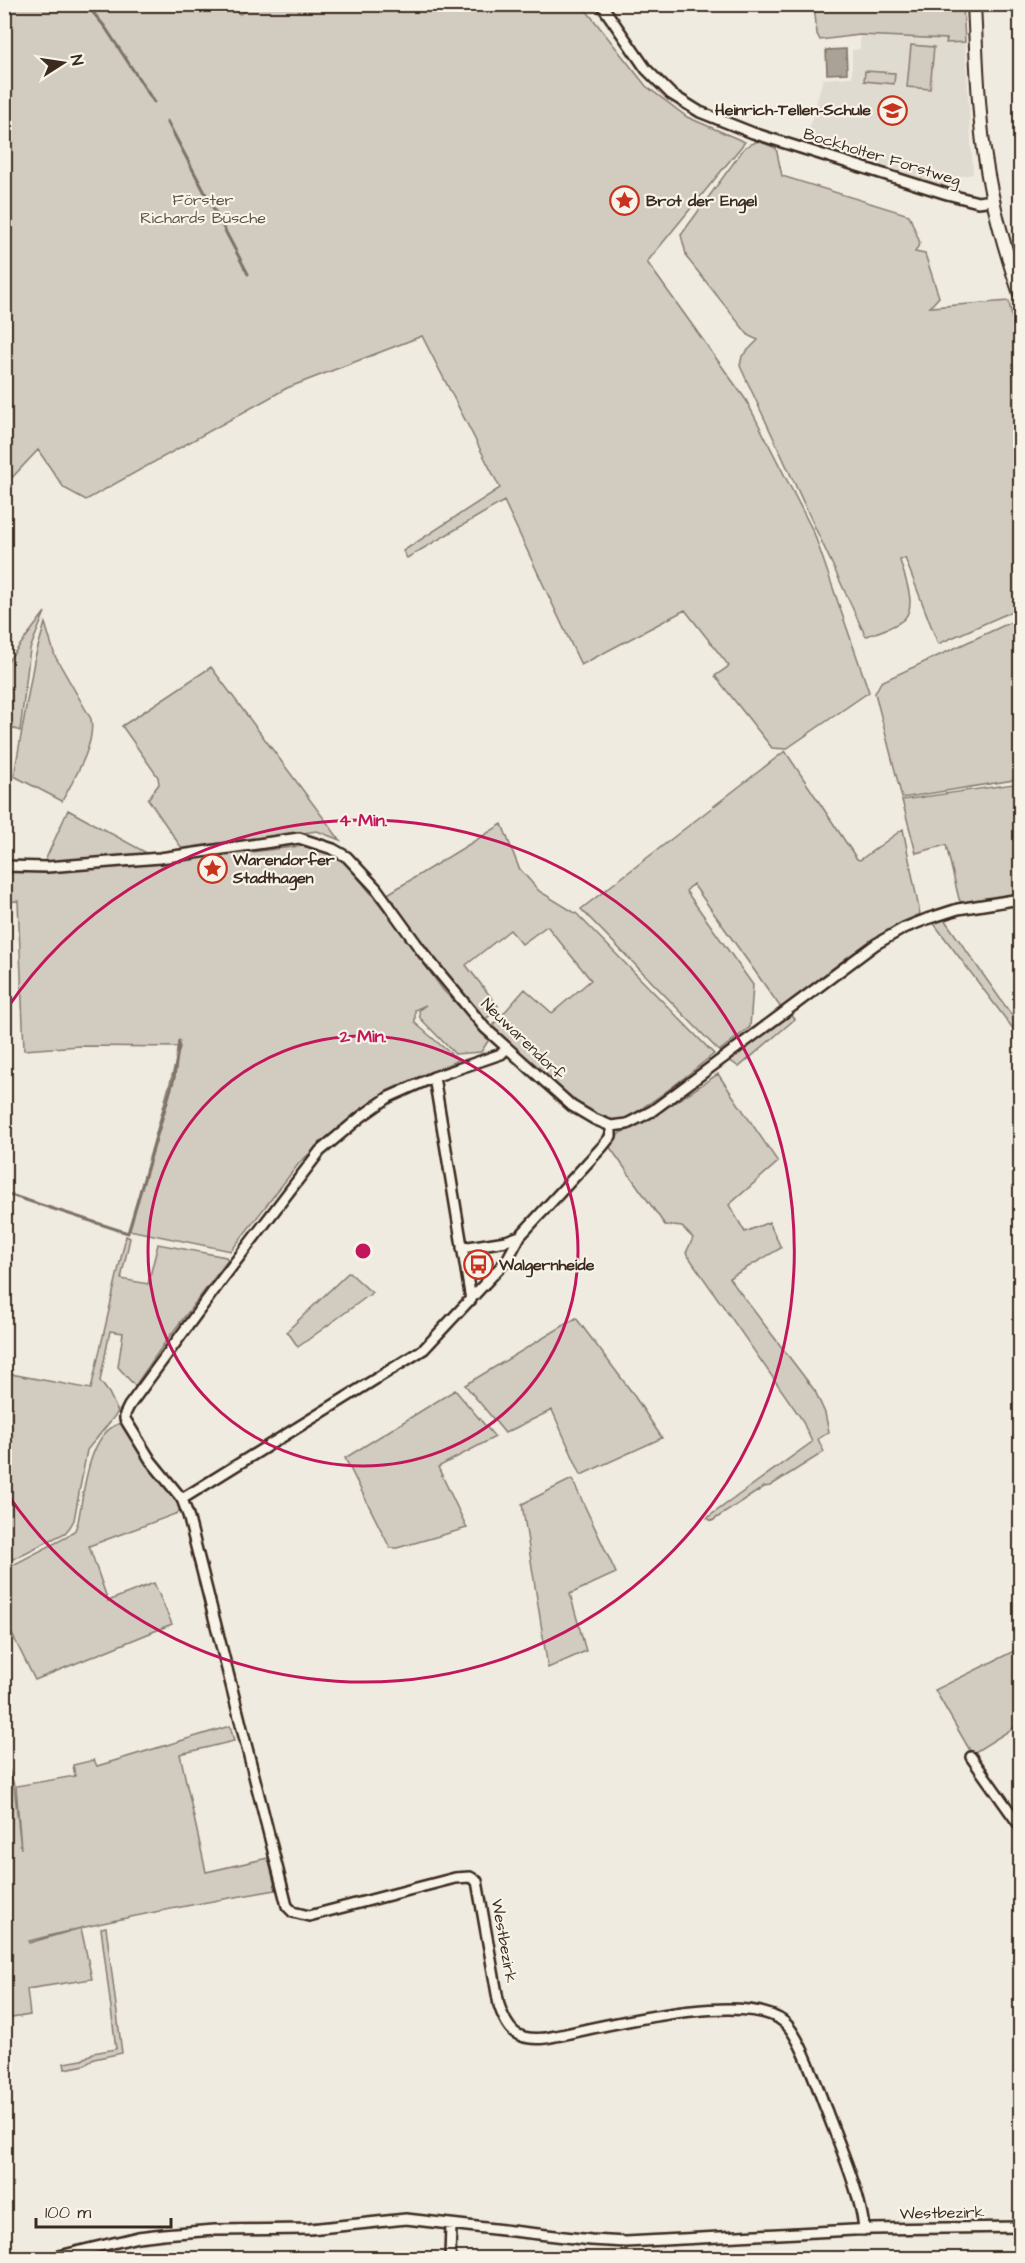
<svg xmlns="http://www.w3.org/2000/svg" width="1025" height="2263" viewBox="0 0 1025 2263" font-family="'Architects Daughter',sans-serif">
  <rect width="100%" height="100%" fill="#efebe0"/>
  <filter id="ink" filterUnits="userSpaceOnUse"><feTurbulence type="fractalNoise" baseFrequency=".0167" numOctaves="2"/><feDisplacementMap in="SourceGraphic" scale="12" xChannelSelector="R" yChannelSelector="G"/><feConvolveMatrix kernelMatrix="1 2 1 2 8 2 1 2 1" color-interpolation-filters="sRGB"/></filter>
  <g filter="url(#ink)">
    <!-- built -->
    <path fill="#e0dbd0" d="M860 35 947 39V43L965 42 973 174 949 178 946 186 805 143 823 79 852 77V50L860 49Z"/>
    <!-- green -->
    <path fill="#d1cbc0" stroke="#867a6f" stroke-width="1.5" d="M227 5 240 14 254 4 582 5 646 86 687 117 745 142 647 262 746 400 814 533 869 692 786 749 772 748 715 676 729 666 685 610 581 665 504 501 407 558 403 551 500 488 422 336 287 388 86 500 64 488 38 450 5 485V5Z
      M814 5H963L965 42 946 43 947 39 860 35 820 40 817 34Z
      M911 45 934 47 930 89 907 87Z
      M865 71 895 73 894 84 864 81Z
      M758 141 776 148 782 176 909 215 920 243 915 252 925 254 939 297 930 307 1009 301 1012 319 1020 339V608L938 644 905 558 900 560C904 576 917 604 905 618 897 627 877 632 867 636L865 635 740 366 742 356 758 340 749 336 687 258 681 235 745 147Z
      M45 612 30 649 20 731 7 726 5 728V665Z
      M1020 618V779L902 798 875 693 881 682Z
      M45 623 55 656 91 719C96 744 74 779 62 801L14 776 34 661Z
      M211 667 340 840 317 831 183 850 148 799 159 784 158 777 122 726Z
      M785 751 857 859 860 860 903 829 920 914C869 936 825 975 781 1008L693 884 686 891 753 985 750 1027 719 1051 581 909Z
      M1020 783V893L962 904 959 899 946 845 916 853 902 800Z
      M68 810 145 852 144 855 44 863Z
      M502 824 519 868 539 891 577 914 714 1054C691 1072 669 1091 645 1106 639 1110 632 1117 626 1119 589 1131 520 1053 494 1029V1024L525 989 552 1013 591 980 547 926 522 944 510 930 466 965 498 1006 490 1016 483 1020 386 895Z
      M310 845 322 848 342 858 394 922 443 990 490 1038 481 1052 455 1054 420 1018 419 1010 426 1005 415 1010V1023L458 1060 412 1081 358 1111 300 1162 231 1251 129 1230 180 1047 80 1046 24 1050 18 901 5 902 4 868 49 872 174 861Z
      M944 919 1020 1027V1038L932 921Z
      M791 1015 795 1019 739 1067 729 1060Z
      M718 1074 778 1162 729 1205 745 1232 769 1222 781 1248 729 1278 815 1391 825 1413 829 1432 818 1439 824 1452 770 1486 764 1487 712 1521 707 1518 812 1442 801 1418 686 1253 693 1238 682 1227 665 1225 609 1146 620 1133 654 1116Z
      M126 1236 130 1238 121 1279 148 1284 158 1244 226 1257 228 1260 166 1341 135 1386 118 1367 123 1333 110 1331 100 1381 109 1393 118 1412 87 1450 74 1520 70 1527 65 1533 5 1563V1373L91 1389Z
      M349 1272 372 1293 298 1347 287 1331Z
      M576 1318 631 1391 662 1438 581 1475 552 1410 505 1433 465 1385Z
      M455 1390 495 1437 438 1467 467 1528 397 1548H390L345 1458Z
      M122 1423 137 1448 181 1506 178 1513 89 1546 108 1601 154 1583 172 1624 35 1680 5 1620V1574L9 1567 67 1537 75 1530 78 1522C84 1493 88 1430 122 1423Z
      M572 1479 616 1573 570 1594 586 1651 548 1668 522 1504Z
      M1020 1648V1724L972 1754 935 1690Z
      M230 1726 234 1741 180 1754 206 1872 268 1858 276 1890C192 1904 110 1919 29 1941V1943L81 1928 92 1979 27 1989 30 2015 5 2019V1758L14 1785 21 1849 16 1786 75 1776 73 1765 94 1760 97 1766Z
      M106 1927 122 2053 94 2059 85 2065 65 2069 64 2063 82 2060 93 2053 116 2049 101 1928Z"/>
    <!-- water -->
    <path fill="#aaa296" stroke="#7e7266" stroke-width="1.5" d="M846 49 847 73 827 74 826 50Z"/>
    <g fill="none" stroke-linecap="round" stroke-linejoin="round">
      <!-- stream -->
      <path stroke="#7e7266" stroke-width="3" d="M86 4 105 27 154 102
        M167 121 248 274
        M4 1193 128 1233 174 1078 179 1041"/>
      <defs>
        <path id="street" d="M601 4 646 69 671 94 700 112 753 133 947 194 978 202 993 200
          M4 866 47 867 160 858 299 838 333 849 347 857 376 888 423 953 485 1028 572 1106 594 1119 611 1126 627 1124 652 1111 876 944 904 928 927 919 958 909 1020 899
          M506 1049 501 1054 434 1077 389 1097 362 1116 320 1151 220 1282 129 1406 125 1414V1419L151 1461 182 1499 188 1515 287 1906 293 1912 309 1916 455 1878 470 1877 477 1881 499 2005C508 2032 517 2041 546 2038 597 2028 744 1989 784 2022 801 2036 818 2090 827 2112 839 2144 862 2197 864 2230
          M434 1077 471 1300
          M462 1248 506 1241 520 1236
          M182 1499 424 1349 492 1276 507 1260 520 1236 603 1146 611 1136V1126
          M971 1757 1020 1826
          M51 2258 138 2237 163 2234 215 2230 310 2229 406 2219 591 2240 626 2242 872 2229 1020 2227
          M450 2258 451 2225"/>
        <path id="secondary" d="M974 4C976 44 977 84 981 124 986 182 1001 239 1020 294"/>
      </defs>
      <!-- street casing -->
      <use href="#street" stroke="#3b2a1e" stroke-width="14"/>
      <!-- secondary casing -->
      <use href="#secondary" stroke="#3b2a1e" stroke-width="16"/>
      <!-- street -->
      <use href="#street" stroke="#f7f3e8" stroke-width="9"/>
      <!-- secondary -->
      <use href="#secondary" stroke="#f7f3e8" stroke-width="12"/>
    </g>
  </g>
  <!-- distance rings -->
  <g fill="none" stroke="#c2185b" stroke-width="3">
    <circle cx="363" cy="1251" r="215"/>
    <path d="M6 1010A431 431 0 1 1 6 1492"/>
  </g>
  <!-- icons -->
  <defs>
    <symbol id="school-ring" viewBox="-11 -11 22 22"><circle r="9.5" fill="#f7f3e8" stroke="#c8321e" stroke-width="1.5"/><path d="M0-5L7-2L0 1L-7-2ZM-4 1L0 2.5L4 1V4Q0 6-4 4Z" fill="#c8321e"/></symbol>
    <symbol id="sight-ring" viewBox="-11 -11 22 22"><circle r="9.5" fill="#f7f3e8" stroke="#c8321e" stroke-width="1.5"/><path d="M0-6L1.8-2.2L6-1.7L2.9 1.2L3.7 5.4L0 3.3L-3.7 5.4L-2.9 1.2L-6-1.7L-1.8-2.2Z" fill="#c8321e"/></symbol>
    <symbol id="bus-ring" viewBox="-11 -11 22 22"><circle r="9.5" fill="#f7f3e8" stroke="#c8321e" stroke-width="1.5"/><path d="M-5-6H5V4H4V6H2V4H-2V6H-4V4H-5ZM-3.5-4V0h7V-4ZM-3.5 1.2v1.5H-2V1.2ZM2 1.2v1.5H3.5V1.2Z" fill="#c8321e"/></symbol>
  </defs>
  <g fill-rule="evenodd">
    <use href="#school-ring" x="876" y="94" width="33" height="33"/>
    <use href="#sight-ring" x="608" y="184" width="33" height="33"/>
    <use href="#sight-ring" x="196" y="852" width="33" height="33"/>
    <use href="#bus-ring" x="462" y="1248" width="33" height="33"/>
  </g>
  <g text-anchor="middle" dominant-baseline="central" stroke-width="4.5" stroke-linejoin="round" paint-order="stroke">
    <!-- poi labels -->
    <g font-size="16" font-weight="bold" fill="#3b2a1e" stroke="#f7f3e8" text-anchor="start">
      <text x="871" y="110" text-anchor="end">Heinrich-Tellen-Schule</text>
      <text x="646" y="201">Brot der Engel</text>
      <text x="233" y="860">Warendorfer<tspan x="233" dy="18">Stadthagen</tspan></text>
      <text x="499" y="1265">Walgernheide</text>
    </g>
    <!-- street labels -->
    <g font-size="16" fill="#3b2a1e" stroke="#f7f3e8">
      <text transform="translate(882 157) rotate(17)">Bockholter Forstweg</text>
      <text transform="translate(523 1039) rotate(44)">Neuwarendorf</text>
      <text transform="translate(504 1941) rotate(80)">Westbezirk</text>
      <text transform="translate(942 2213) rotate(-1)">Westbezirk</text>
    </g>
    <!-- park labels -->
    <g font-size="16" fill="#605246" stroke="#f7f3e8">
      <text x="203" y="200">Förster<tspan x="203" dy="18">Richards Büsche</tspan></text>
    </g>
  </g>
  <circle cx="363" cy="1251" r="9" fill="#c2185b" stroke="#f7f3e8" stroke-width="3"/>
  <g font-size="18" text-anchor="middle" font-weight="bold" fill="#c2185b" stroke="#f7f3e8" stroke-width="4.5" stroke-linejoin="round" paint-order="stroke">
    <text x="363" y="826">4 Min.</text>
    <text x="363" y="1042">2 Min.</text>
  </g>
  <!-- margin -->
  <rect width="1025" height="2263" fill="none" stroke="#f7f3e8" stroke-width="24"/>
  <rect x="12" y="12" width="1001" height="2239" fill="none" stroke="#3b2a1e" stroke-width="2" filter="url(#ink)"/>
  <!-- north arrow -->
  <g transform="translate(63 63) rotate(78)" stroke="#f7f3e8" stroke-width="4.5" paint-order="stroke">
  <path d="M0-4.5L10 22L0 15L-10 22Z" fill="#3b2a1e"/>
  <text y="-9" font-size="16" font-weight="bold" text-anchor="middle" fill="#3b2a1e">N</text>
  </g>
  <!-- scale -->
  <path d="M36 2218v9h135v-9" fill="none" stroke="#3b2a1e" stroke-width="3"/>
  <text x="45" y="2218" font-size="18" fill="#3b2a1e" stroke="#f7f3e8" stroke-width="4.5" paint-order="stroke">100 m</text>
</svg>
